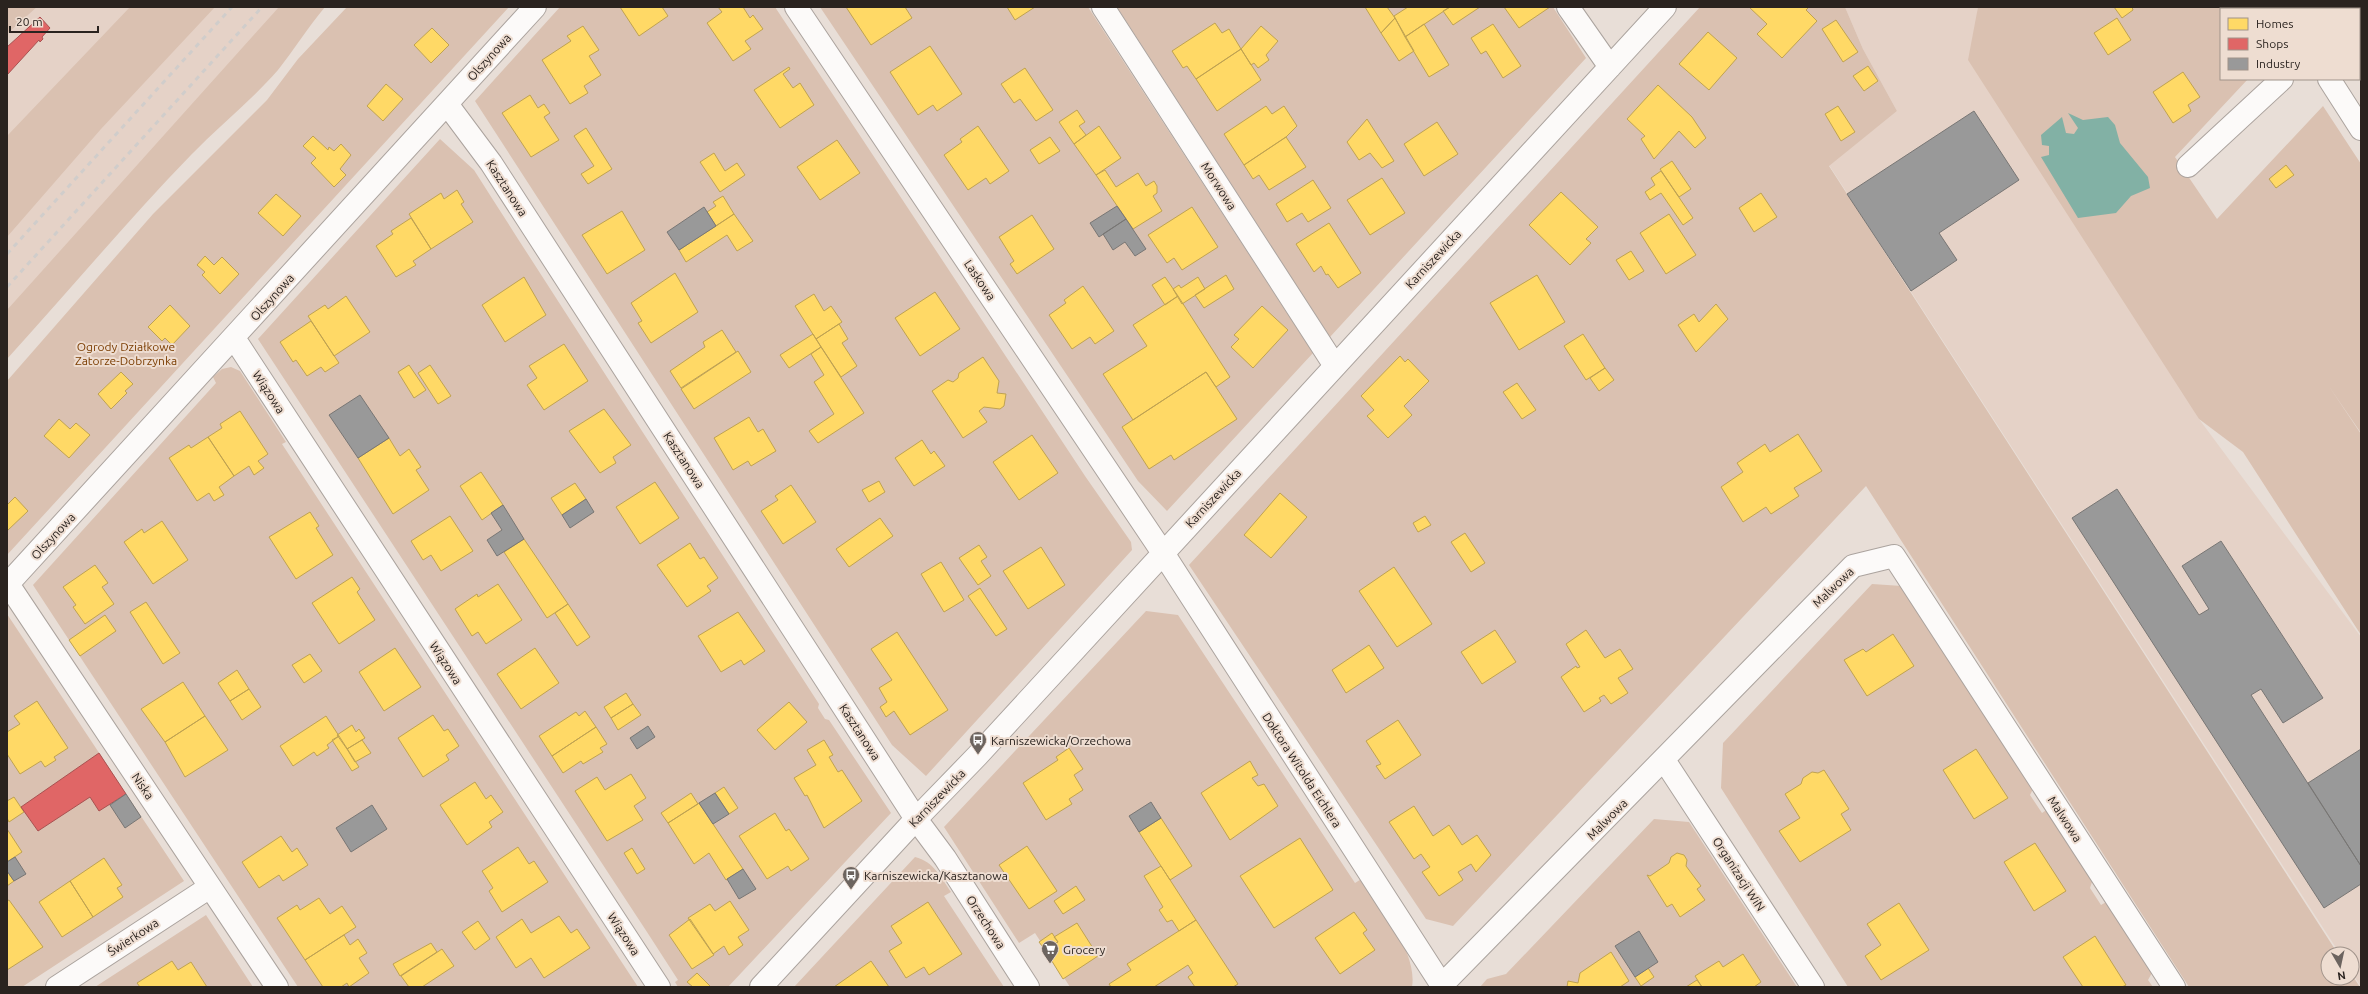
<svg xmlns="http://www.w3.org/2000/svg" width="2368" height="994" viewBox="0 0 2368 994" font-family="Ubuntu,sans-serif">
  <rect width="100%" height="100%" fill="#e8ded7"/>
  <!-- built -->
  <path fill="#e5d2c7" d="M37 7H306L7 324V34Z
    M1845 7H1978L1976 24 2199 419 2361 637V987L2352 973V954H2340L1829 165 1897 111 1863 49Z"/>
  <!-- green -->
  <path fill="#dac1b1" d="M7 7H37L7 34Z
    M130 7H215L101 129 7 237V136Z
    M279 7H325C308 27 294 50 278 70 251 101 219 126 191 155 127 221 69 291 7 359V310Z
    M347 7H509L7 555V381L153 214 267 100 298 59Z
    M560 7H775L1085 476 1131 542 1132 550 926 776 892 745 475 101Z
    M820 7H1088L1313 353 1167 511 1138 481Z
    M1117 7H1553L1586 58 1330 337Z
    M1700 7H1845L1863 49 1897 111 1829 166 2338 954H2328V978H2352V975L2360 987H2189L1866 486 1453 926 1426 919 1189 565Z
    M1978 7H2259L2260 9H2221V79H2248L2175 157 2217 219 2323 106 2361 164V433L2328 385 2361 434V635L2243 452 2199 419 1968 60Z
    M440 139 474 170C588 349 704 526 819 704L818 708 825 719 829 720 891 813 728 987H678L675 982 678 980 647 932 258 339Z
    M231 367 240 371 286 442 282 444 638 987H298L69 640 33 585 216 383 213 377 222 369Z
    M1872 584 1902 586 2034 787 2030 795 2042 813 2048 809 2093 879 2090 888 2101 905 2108 901 2153 971 2148 980 2153 987H1848L1721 788 1723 743Z
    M1146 611 1178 615 1355 883 1363 878C1380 906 1418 953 1412 987H1070L1035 933 1019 943 944 827Z
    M7 614 184 881 22 987H7Z
    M1654 819 1689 822 1797 987H1480L1487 979 1506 974Z
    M915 857C934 862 940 876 951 892L944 896 1004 987H794Z
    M206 915 253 987H95Z"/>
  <!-- water -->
  <path fill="#82b1a5" d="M2068 113 2083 120 2108 117 2115 125 2120 143 2148 177 2150 188 2131 196 2116 213 2078 218 2041 157 2049 155V146L2042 145 2041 135 2062 117 2066 133 2074 134 2078 128Z"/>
  <!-- homes -->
  <path fill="#ffd966" stroke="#bfa251" d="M620 7H662L668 16 639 36Z
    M718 7H743L750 18 753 15 763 29 745 41 751 49 733 61 707 23 722 12Z
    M846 7H905L912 18 871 45Z
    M1007 7H1035L1015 20Z
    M1365 7H1387L1395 18 1381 33Z
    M1408 7H1450L1405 37 1394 16Z
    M1450 7H1480L1453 25 1443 11Z
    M1504 7H1550L1519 28Z
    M1749 7H1809L1806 10 1817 21 1782 58 1757 34 1767 24Z
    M2114 7H2132L2133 10 2122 18Z
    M1395 18 1414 51 1399 61 1381 33Z
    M2117 18 2131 40 2108 55 2094 33Z
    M1836 20 1858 52 1843 62 1822 29Z
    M1215 23 1222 33 1229 29 1241 49 1196 79 1187 66 1183 68 1172 51Z
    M1424 24 1449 65 1429 77 1405 37Z
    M1493 24 1521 66 1503 78 1486 51 1481 54 1471 38Z
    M583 26 599 50 589 56 601 75 584 86 588 93 570 104 542 60 571 41 567 36Z
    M1261 26 1278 41 1266 55 1269 60 1258 68 1254 63 1251 65 1241 49Z
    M432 28 449 45 431 63 414 45Z
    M1708 32 1737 58 1709 90 1679 64Z
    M930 46 962 94 937 111 933 105 918 115 890 72Z
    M1241 49 1261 80 1217 111 1196 79Z
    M1868 66 1878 81 1864 91 1853 76Z
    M789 67 790 69 783 74 793 88 800 83 814 105 780 128 754 90Z
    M1025 68 1053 110 1036 121 1020 99 1014 103 1001 84Z
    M2183 72 2200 97 2188 105 2191 111 2173 123 2153 92Z
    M386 84 403 99 383 121 367 106Z
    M1658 85 1692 117 1706 138 1695 148 1679 131 1654 159 1641 139 1645 136 1627 119Z
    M530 95 538 108 544 104 550 113 544 117 559 140 531 157 502 113Z
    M1266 106 1272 114 1284 106 1297 126 1286 137 1244 165 1224 134Z
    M1838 106 1855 132 1841 141 1825 114Z
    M1077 110 1085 122 1079 126 1086 135 1074 144 1059 122Z
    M1367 119 1394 161 1382 168 1370 153 1359 160 1347 142Z
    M1437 122 1458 154 1424 176 1404 144Z
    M978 126 1009 171 990 184 986 178 968 190 944 155 962 142 960 139Z
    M1099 126 1121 158 1096 175 1074 144Z
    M586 128 612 169 588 184 581 174 594 166 574 136Z
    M313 136 328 150 329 147 334 151 341 144 351 155 340 169 346 175 334 187 311 163 316 158 303 146Z
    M1050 137 1060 151 1039 164 1030 150Z
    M1286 137 1306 167 1269 190 1259 175 1253 179 1244 165Z
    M837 140 860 173 820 200 797 167Z
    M714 153 725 171 737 163 745 175 720 192 700 162Z
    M1672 161 1691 189 1679 197 1660 169Z
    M2286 165 2294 175 2276 188 2269 179Z
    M1105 170 1116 187 1138 173 1146 186 1154 181 1157 186V193L1153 196 1162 211 1133 229 1096 175Z
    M1661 171 1693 218 1683 225 1661 193 1650 200 1645 192 1655 185 1651 178Z
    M1382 178 1405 213 1370 235 1347 200Z
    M1313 180 1331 208 1308 222 1302 213 1287 222 1276 204Z
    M457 190 464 202 461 204 473 222 431 249 409 214 441 193 444 199Z
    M1561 192 1598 227 1586 239 1591 243 1570 265 1529 225Z
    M1761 193 1777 217 1754 232 1739 208Z
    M276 194 301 216 283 236 258 213Z
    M723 196 734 214 716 226 707 212 716 206 713 202Z
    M1192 207 1218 247 1182 270 1174 258 1167 263 1148 235Z
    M622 211 645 250 607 274 582 235Z
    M734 214 753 241 737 251 727 235 686 262 679 250Z
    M1669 214 1696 255 1666 274 1640 233Z
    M1032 215 1054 249 1017 274 1010 264 1014 261 999 237Z
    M411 218 431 249 413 261 416 265 396 277 376 246 393 234 391 231Z
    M1329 223 1361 273 1338 288 1328 274 1326 275 1321 266 1314 272 1296 244Z
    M1631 251 1644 271 1629 280 1616 260Z
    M205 256 214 265 222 257 239 274 220 294 202 275 205 272 197 265Z
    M675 273 698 312 651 343 638 323 642 321 631 303Z
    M1226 275 1234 289 1204 308 1195 295Z
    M1537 275 1565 322 1519 350 1490 303Z
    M524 277 546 315 505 342 482 305Z
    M1165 277 1178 296 1165 305 1152 285Z
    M1198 277 1205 289 1182 304 1173 289 1179 285 1181 288Z
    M1083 286 1114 331 1095 344 1090 337 1072 349 1049 315 1066 303 1064 300Z
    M935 292 960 329 920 356 895 318Z
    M814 294 824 311 831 306 842 322 816 339 795 306Z
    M346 296 370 332 334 356 308 316 325 305 328 309Z
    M1178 296 1230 377 1216 387 1206 372 1133 420 1103 374 1147 346 1133 325Z
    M1716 304 1728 319 1696 352 1678 325 1694 314 1699 322Z
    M170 305 190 326 172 345 165 338 162 341 148 327Z
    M1262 306 1288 330 1253 368 1231 347 1239 339 1234 335Z
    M311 321 339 363 325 372 321 367 307 376 296 360 293 362 280 342Z
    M839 324 848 339 842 343 857 366 841 377 816 339Z
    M722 330 736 352 681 388 670 371 705 347 703 342Z
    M813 334 821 347 789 368 780 355Z
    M1583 334 1605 368 1586 380 1564 346Z
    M564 344 588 381 544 410 527 385 537 378 529 366Z
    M821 347 864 413 818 443 809 431 834 414 814 382 824 375 811 354Z
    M738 351 751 372 694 409 681 389Z
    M1400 356 1405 362 1408 359 1429 381 1404 406 1412 415 1388 438 1367 416 1374 410 1361 396Z
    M983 357 999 381 997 393 1006 394 1004 406 1000 409 984 407 979 411 987 422 963 438 932 391 948 380 953 382 958 378 959 373Z
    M409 365 426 390 414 398 398 372Z
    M430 365 451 396 438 404 418 373Z
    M1605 368 1614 380 1599 391 1590 378Z
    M121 372 133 384 125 391 127 393 111 409 98 394Z
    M1206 372 1237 419 1174 460 1171 455 1149 469 1122 427Z
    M1517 383 1536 410 1522 419 1503 392Z
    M604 409 631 445 613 457 616 463 600 473 569 431Z
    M240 411 268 454 258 461 264 468 254 475 249 466 234 476 208 437 222 428 220 424Z
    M749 417 758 432 763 429 776 451 751 466 748 461 733 470 714 438Z
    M59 419 70 429 76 423 90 435 69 458 44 436Z
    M1798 434 1822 471 1794 488 1799 496 1771 514 1766 507 1743 522 1721 487 1743 472 1737 463 1765 444 1770 452Z
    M1032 435 1058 473 1019 500 993 462Z
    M208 437 234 476 219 487 224 495 214 501 209 493 197 501 169 458 189 445 191 448Z
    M389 438 400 456 409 449 421 467 416 470 429 490 393 514 358 458Z
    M922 440 931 454 934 451 945 466 914 486 895 458Z
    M481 472 503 505 482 520 460 486Z
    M879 481 885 492 869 502 862 490Z
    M655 482 679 518 640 544 616 507Z
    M575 483 586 499 562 515 551 498Z
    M791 485 816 522 783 544 761 511 778 500 775 496Z
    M1280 493 1307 517 1271 558 1244 535Z
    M15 497 28 511 7 531V505Z
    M310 512 319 526 316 528 333 555 296 579 269 537Z
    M450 516 473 551 441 571 431 555 423 560 411 541Z
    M1425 516 1431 525 1418 532 1413 523Z
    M880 518 893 536 849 567 836 549Z
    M162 521 188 560 153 584 124 542 142 529 144 533Z
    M1465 533 1485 563 1471 572 1451 542Z
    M524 539 568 604 547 618 504 552Z
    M690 543 700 559 704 557 718 578 707 586 711 591 687 607 657 565Z
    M979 545 987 557 981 561 991 576 978 585 959 558Z
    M1041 547 1065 585 1028 609 1003 571Z
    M941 562 964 600 944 612 921 574Z
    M95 565 108 583 102 587 114 604 85 624 73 607 76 605 63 587Z
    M1394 567 1432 624 1397 647 1359 591Z
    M352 577 360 589 357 592 375 620 339 644 312 603Z
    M498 584 522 620 486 644 478 632 472 636 455 609 477 594 478 597Z
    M980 588 1007 629 996 636 968 596Z
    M146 602 180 653 163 664 130 612Z
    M568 604 590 637 577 646 555 613Z
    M738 612 765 651 744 665 741 660 721 672 698 636Z
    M105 615 116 631 80 656 69 640Z
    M1495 630 1516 662 1482 684 1461 652Z
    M1586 630 1605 658 1620 649 1633 669 1618 678 1628 693 1611 704 1604 695 1599 698 1601 701 1584 712 1561 677 1576 666 1577 668 1580 667 1566 644Z
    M897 632 948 710 910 735 894 711 886 717 880 707 887 702 879 688 892 680 871 649Z
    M1893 634 1914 666 1867 696 1844 660 1863 649 1866 652Z
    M1369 645 1384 668 1346 693 1332 670Z
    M395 648 421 687 384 711 359 672Z
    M535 648 559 683 521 709 497 674Z
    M310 654 322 671 304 683 292 665Z
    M237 670 249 689 230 701 218 683Z
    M183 682 205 716 165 742 141 709Z
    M249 689 261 707 242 720 230 701Z
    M626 693 633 704 611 718 604 707Z
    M37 701 68 748 54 757 56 760 45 767 41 761 20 774 7 754V732L20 724 14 716Z
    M789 702 807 722 775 750 757 730Z
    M633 704 641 715 618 730 611 718Z
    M585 711 596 727 552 756 539 736 576 712 579 716Z
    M433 715 444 731 448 729 459 746 446 755 449 760 423 777 398 738Z
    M205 716 228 750 185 777 165 742Z
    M326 716 339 736 327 745 329 748 317 756 314 752 293 766 280 746Z
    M1398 720 1421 755 1385 779 1376 766 1381 764 1366 741Z
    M352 725 356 732 359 729 365 738 347 749 337 735Z
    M596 727 607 744 600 748 603 752 583 764 581 761 563 773 552 756Z
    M339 736 359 767 352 771 332 740Z
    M362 740 371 753 355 762 347 749Z
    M824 740 833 755 829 757 838 772 842 770 862 801 824 828 807 795 805 796 794 778 816 765 807 750Z
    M1069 748 1083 769 1074 775 1083 790 1069 799 1072 804 1046 820 1023 783 1058 760 1056 757Z
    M1976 749 2008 798 1974 819 1943 770Z
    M1250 761 1258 775 1252 778 1258 786 1264 784 1278 806 1230 840 1201 793Z
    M1824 770 1849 809 1841 814 1851 830 1800 862 1779 831 1800 818 1785 794 1801 784 1803 778 1812 772 1818 773Z
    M631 774 646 798 634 806 643 820 607 841 575 791 597 777 605 790Z
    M475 782 486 799 491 795 503 812 489 822 492 827 467 845 440 805Z
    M724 787 738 808 729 814 715 793Z
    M691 793 698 804 668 823 661 813Z
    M14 797 24 812 9 822 7 818V801Z
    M699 803 743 869 726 880 709 853 694 864 668 823Z
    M1414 806 1433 836 1449 825 1462 845 1477 835 1491 855 1476 872 1471 864 1458 872 1463 880 1439 896 1422 872 1430 867 1421 854 1414 859 1389 822Z
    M775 813 786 831 789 829 809 859 791 871 788 866 767 879 739 836Z
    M1161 818 1192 866 1170 880 1139 832Z
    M7 829 22 852 7 862Z
    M281 836 292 852 297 848 308 865 283 881 279 875 259 888 242 862Z
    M1300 838 1333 890 1274 928 1240 876Z
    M2035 843 2066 891 2034 911 2004 862Z
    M1027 846 1057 891 1029 909 999 865Z
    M518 847 529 864 534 861 548 882 502 912 489 891 493 888 482 871Z
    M632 848 645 869 637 874 624 853Z
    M1677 853 1684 855 1687 860 1686 866 1701 886 1697 889 1705 900 1680 917 1672 904 1667 907 1647 875 1650 876 1669 863 1671 857Z
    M104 858 122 885 117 888 123 897 93 917 70 881Z
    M1161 866 1196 920 1179 931 1172 920 1167 922 1159 910 1163 907 1144 876Z
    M7 871 14 881 7 886Z
    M70 881 93 917 62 937 39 902Z
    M1076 886 1085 900 1063 914 1054 901Z
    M319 898 330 914 342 906 356 927 305 960 277 918 297 905 300 910Z
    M9 900 43 947 7 970V901Z
    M730 901 749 930 738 937 743 945 729 955 724 946 713 954 688 918 710 904 715 911Z
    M928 902 962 954 929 975 924 967 906 978 889 951 902 943 891 926Z
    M1899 903 1929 950 1881 980 1865 956 1881 945 1867 924Z
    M1354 912 1367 930 1363 933 1375 950 1340 974 1315 938Z
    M559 916 571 933 577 929 590 948 544 978 531 958 516 968 496 937 522 919 531 933Z
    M690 919 714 955 692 969 669 935Z
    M1196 920 1238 984 1233 987H1195L1188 977 1193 973 1188 965 1154 987H1111L1109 984 1131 970 1127 964Z
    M478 921 490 939 475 950 462 932Z
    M1077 923 1098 956 1063 979 1045 950 1058 942 1054 937Z
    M1052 933 1058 942 1045 950 1039 942Z
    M344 935 350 945 358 939 367 953 359 958 369 973 349 987 347 983 341 987H323L305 960Z
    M2095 936 2126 985 2122 987H2083L2063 957Z
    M431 943 437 952 400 976 393 964Z
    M442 949 454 966 422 987H409L401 976Z
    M1611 952 1629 981 1620 987H1567L1568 981 1578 983 1580 973Z
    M1743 954 1761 982 1754 987H1702L1695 976 1719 961 1723 967Z
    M172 961 178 970 191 962 207 987H140L137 983Z
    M871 961 889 987H834Z
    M1648 968 1654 977 1641 986 1635 977Z
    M697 973 711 987H693L687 982Z
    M1697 980 1702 987H1686Z"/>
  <!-- shops -->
  <path fill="#e06666" stroke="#a95251" d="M40 17 50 28 42 37 43 39 40 42 39 40 7 75V47Z
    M99 753 126 794 99 811 90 797 38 831 21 807Z"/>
  <!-- industry -->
  <path fill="#999" stroke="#787674" d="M1974 111 2019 180 1939 233 1957 260 1911 291 1847 194Z
    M1117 206 1126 219 1099 237 1090 223Z
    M704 207 716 226 679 250 667 232Z
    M1126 219 1146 249 1135 256 1125 242 1113 250 1103 234Z
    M360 395 389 438 358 458 329 415Z
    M2117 489 2199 615 2209 609 2182 566 2221 541 2323 698 2283 723 2261 689 2251 695 2361 866V884L2324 908 2072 518Z
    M586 499 594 512 570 528 562 515Z
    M503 505 524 539 497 556 487 540 502 530 491 513Z
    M648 726 655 737 637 749 630 738Z
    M2361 749V866L2308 783Z
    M715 793 729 814 713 824 699 803Z
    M126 794 141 817 125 828 110 805Z
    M1151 802 1161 818 1139 832 1129 816Z
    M372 805 387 829 351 852 336 828Z
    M15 857 26 874 14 881 7 871V862Z
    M743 869 756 889 739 899 727 879Z
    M1639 931 1658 962 1635 977 1615 946Z"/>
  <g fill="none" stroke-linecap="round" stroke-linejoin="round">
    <defs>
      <path id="minor" d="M796 7 1163 553 1443 987
        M1103 7 1335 366
        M1568 7 1610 67
        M2283 7 2285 9
        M2353 9 2355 7
        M2329 79 2361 129
        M447 104 491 163 916 819 945 858 1028 987
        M2188 166 2282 79
        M234 338 659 987
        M8 584 277 987
        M7 585 535 7
        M1664 760 1813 987
        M57 987 210 887
        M761 987 916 819 978 755 1665 7
        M1440 987 1853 566 1894 556 2174 987"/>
    </defs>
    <!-- minor casing -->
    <use href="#minor" stroke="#aba39e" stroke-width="24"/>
    <!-- minor -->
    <use href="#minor" stroke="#fcfaf9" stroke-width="22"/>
    <!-- rail -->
    <path stroke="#d0cdcb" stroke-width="3" stroke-dasharray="5 5" stroke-linecap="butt" d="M7 254 232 7
      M7 287 262 7"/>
  </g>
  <!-- icons -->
  <defs>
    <symbol id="bus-pin" viewBox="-11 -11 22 30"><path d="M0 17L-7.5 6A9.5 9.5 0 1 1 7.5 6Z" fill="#6c645f" stroke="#eeddd1"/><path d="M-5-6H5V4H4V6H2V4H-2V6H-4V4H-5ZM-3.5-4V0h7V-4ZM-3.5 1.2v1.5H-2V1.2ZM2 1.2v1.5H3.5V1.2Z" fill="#fff"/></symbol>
    <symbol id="supermarket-pin" viewBox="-11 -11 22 30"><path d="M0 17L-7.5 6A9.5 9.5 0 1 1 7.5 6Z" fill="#6c645f" stroke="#eeddd1"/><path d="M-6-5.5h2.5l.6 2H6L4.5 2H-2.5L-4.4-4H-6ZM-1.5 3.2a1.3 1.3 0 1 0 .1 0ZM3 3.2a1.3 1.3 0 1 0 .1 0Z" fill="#fff"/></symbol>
  </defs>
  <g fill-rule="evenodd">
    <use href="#bus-pin" x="968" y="730" width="20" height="27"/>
    <use href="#bus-pin" x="841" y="865" width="20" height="27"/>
    <use href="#supermarket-pin" x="1040" y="939" width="20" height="27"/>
  </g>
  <g text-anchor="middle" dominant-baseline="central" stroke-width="4" stroke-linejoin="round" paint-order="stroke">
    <!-- street labels -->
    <g font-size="12" fill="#2a231f" stroke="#eeddd1">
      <text transform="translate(489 57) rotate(-48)">Olszynowa</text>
      <text transform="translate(1219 186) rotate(57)">Morwowa</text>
      <text transform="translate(507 188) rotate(57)">Kasztanowa</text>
      <text transform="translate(1433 259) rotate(-47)">Karniszewicka</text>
      <text transform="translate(980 280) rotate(56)">Laskowa</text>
      <text transform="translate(272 297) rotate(-48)">Olszynowa</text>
      <text transform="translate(269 392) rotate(57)">Wiązowa</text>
      <text transform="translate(684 460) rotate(57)">Kasztanowa</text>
      <text transform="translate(1213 498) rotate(-47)">Karniszewicka</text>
      <text transform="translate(53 536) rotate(-47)">Olszynowa</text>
      <text transform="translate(1833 587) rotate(-44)">Malwowa</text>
      <text transform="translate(446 663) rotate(57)">Wiązowa</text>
      <text transform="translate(860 732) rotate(57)">Kasztanowa</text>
      <text transform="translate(1302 770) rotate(57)">Doktora Witolda Eichlera</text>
      <text transform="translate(143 786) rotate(56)">Niska</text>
      <text transform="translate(937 798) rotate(-46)">Karniszewicka</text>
      <text transform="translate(1607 819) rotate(-45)">Malwowa</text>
      <text transform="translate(2065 819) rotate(57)">Malwowa</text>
      <text transform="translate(1739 874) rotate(57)">Organizacji WiN</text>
      <text transform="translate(986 922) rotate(57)">Orzechowa</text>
      <text transform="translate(624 934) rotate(57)">Wiązowa</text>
      <text transform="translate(133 937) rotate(-33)">Świerkowa</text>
    </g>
    <!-- park labels -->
    <g font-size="12" fill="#7a3c00" stroke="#eeddd1">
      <text x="126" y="346">Ogrody Działkowe<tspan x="126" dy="14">Zatorze-Dobrzynka</tspan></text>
    </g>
    <!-- poi labels -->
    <g font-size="12" fill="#2a231f" stroke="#eeddd1" text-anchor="start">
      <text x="991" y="740">Karniszewicka/Orzechowa</text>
      <text x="864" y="875">Karniszewicka/Kasztanowa</text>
      <text x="1063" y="949">Grocery</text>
    </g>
  </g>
  <!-- border -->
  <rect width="2368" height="994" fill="none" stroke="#2a231f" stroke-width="16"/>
  <!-- legend -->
  <rect x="2220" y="8" width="140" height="72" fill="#eeddd1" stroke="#a0938a"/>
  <rect x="2228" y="18" width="20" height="12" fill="#ffd966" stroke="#a0938a"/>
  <text x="2256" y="28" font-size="12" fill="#2a231f">Homes</text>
  <rect x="2228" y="38" width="20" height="12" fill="#e06666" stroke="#a0938a"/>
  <text x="2256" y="48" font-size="12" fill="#2a231f">Shops</text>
  <rect x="2228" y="58" width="20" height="12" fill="#999999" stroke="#a0938a"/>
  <text x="2256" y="68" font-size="12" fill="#2a231f">Industry</text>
  <!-- north arrow -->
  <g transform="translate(2340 966) rotate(171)"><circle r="19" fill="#eeddd1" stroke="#a0938a"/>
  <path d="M0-3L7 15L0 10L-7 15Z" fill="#6c645f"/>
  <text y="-6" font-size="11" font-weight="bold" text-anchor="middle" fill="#2a231f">N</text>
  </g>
  <!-- scale -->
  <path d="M10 26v6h88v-6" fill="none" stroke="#2a231f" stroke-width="2"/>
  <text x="16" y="26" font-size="12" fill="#2a231f" stroke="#eeddd1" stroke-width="3" paint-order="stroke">20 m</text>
</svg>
